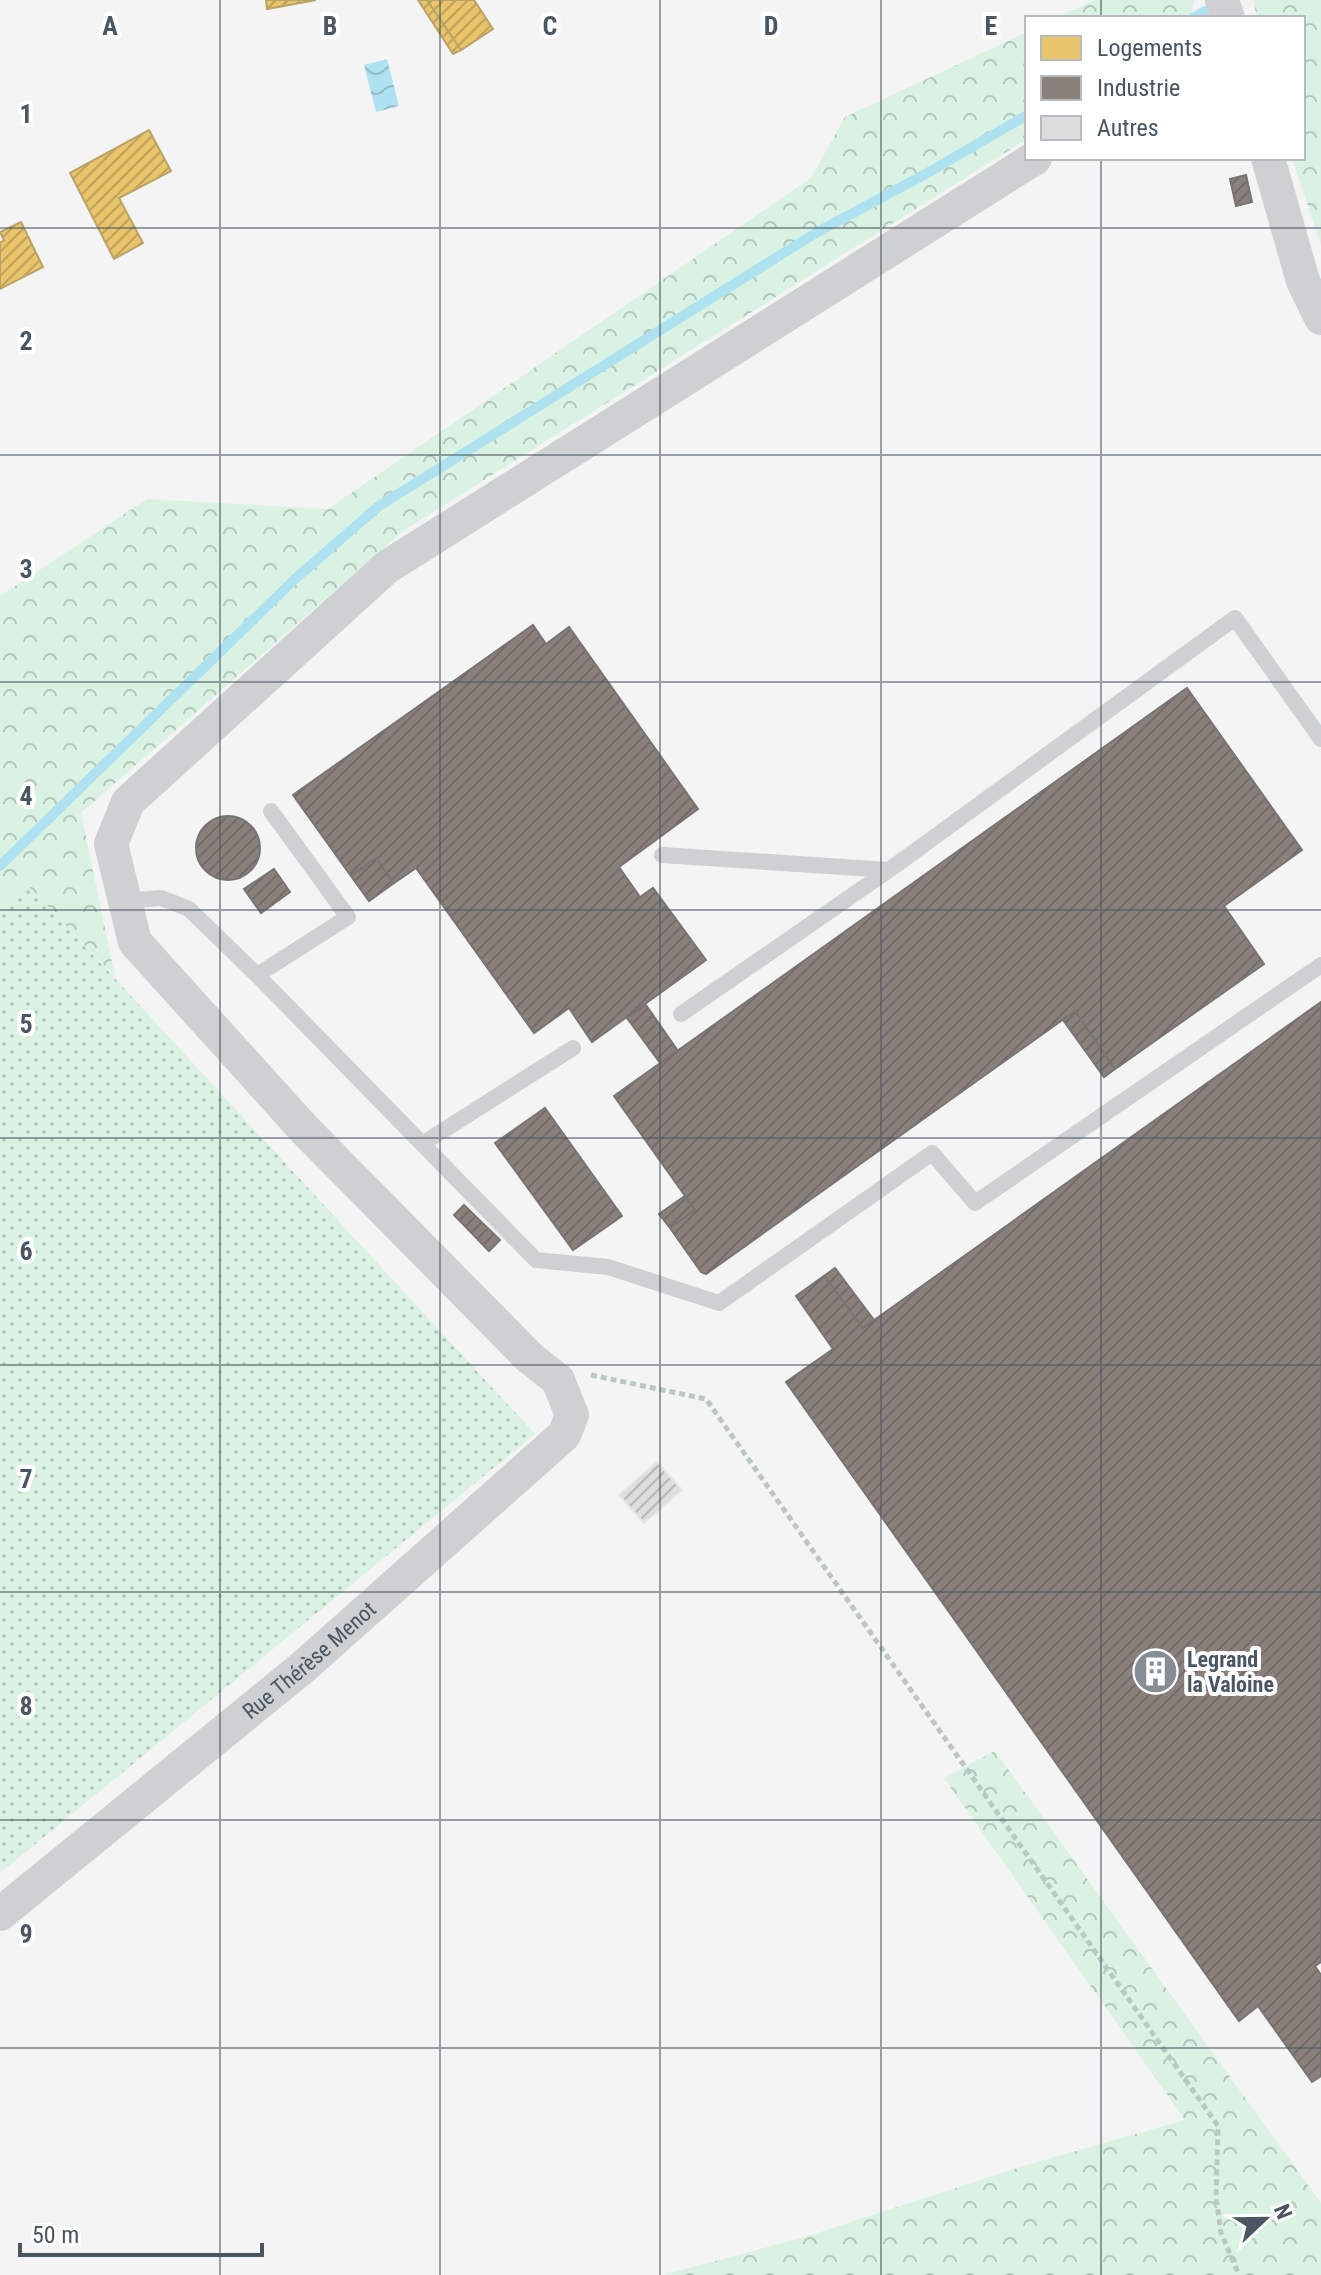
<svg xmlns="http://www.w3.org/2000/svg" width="1321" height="2275" viewBox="0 0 1321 2275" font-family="'Roboto Condensed',sans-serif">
  <defs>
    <pattern id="grass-dots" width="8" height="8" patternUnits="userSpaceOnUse" patternTransform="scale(2)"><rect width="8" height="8" fill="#d9f2e3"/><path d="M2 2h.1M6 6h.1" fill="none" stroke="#b2c7bb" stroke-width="1.8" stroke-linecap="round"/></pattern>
    <pattern id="forest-crowns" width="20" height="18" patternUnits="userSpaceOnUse" patternTransform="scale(2)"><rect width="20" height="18" fill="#d9f2e3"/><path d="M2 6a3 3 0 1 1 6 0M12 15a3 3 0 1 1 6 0" fill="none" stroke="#b2c7bb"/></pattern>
    <pattern id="water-waves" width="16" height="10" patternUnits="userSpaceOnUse" patternTransform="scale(2)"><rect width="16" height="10" fill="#aee2f0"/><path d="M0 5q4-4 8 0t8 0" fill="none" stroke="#90bac6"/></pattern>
    <pattern id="homes-hatch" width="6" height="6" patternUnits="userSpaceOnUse" patternTransform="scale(2)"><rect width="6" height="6" fill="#e9c46a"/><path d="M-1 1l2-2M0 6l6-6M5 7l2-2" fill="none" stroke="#bfa25b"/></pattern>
    <pattern id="industry-hatch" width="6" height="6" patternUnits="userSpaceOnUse" patternTransform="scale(2)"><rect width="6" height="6" fill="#8a817c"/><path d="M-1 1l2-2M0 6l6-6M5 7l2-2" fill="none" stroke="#736c69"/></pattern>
    <pattern id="building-hatch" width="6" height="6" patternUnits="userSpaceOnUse" patternTransform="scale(2)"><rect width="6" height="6" fill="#ddddde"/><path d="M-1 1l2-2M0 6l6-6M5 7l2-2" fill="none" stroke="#b5b6b7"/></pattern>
  </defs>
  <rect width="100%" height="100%" fill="#f4f4f4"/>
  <!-- grass -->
  <path fill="url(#grass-dots)" d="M26 882 535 1434 0 1873V910Z"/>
  <!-- forest -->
  <path fill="url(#forest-crowns)" d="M1095 0H1195L1190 18H1056Z
    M1253 0H1321V245L1292 158H1303V18H1257Z
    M1027 32V139L403 531 81 813 115 977 26 883 0 909V596L147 499 328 509 811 178 845 117Z
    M995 1751 1321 2203V2275H663L805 2237 1023 2166 1185 2120 944 1778Z"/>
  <!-- water -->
  <path fill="url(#water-waves)" d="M387 59 399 106 376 112 364 65Z"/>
  <!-- homes -->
  <path fill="url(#homes-hatch)" stroke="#b9a367" stroke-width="2" d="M266 0H316L267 9Z
    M418 0H427L461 50 453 54Z
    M427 0H474L493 29 461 50Z
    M149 130 171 171 119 198 143 243 114 259 70 173Z
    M21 222 43 267 0 289V243L4 240 0 232Z"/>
  <!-- industry -->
  <path fill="url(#industry-hatch)" stroke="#777474" stroke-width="2" d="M1246 175 1252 202 1236 206 1230 179Z
    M533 625 546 644 569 627 698 809 619 867 640 897 653 888 706 960 592 1042 569 1008 534 1033 416 868 394 883 376 858 351 876 293 795Z
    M1187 688 1302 850 1224 906 1264 964 1115 1069 1075 1011 706 1274 701 1272 670 1228 695 1210 614 1096Z
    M196 848a32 32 0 1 1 64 0a32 32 0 1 1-64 0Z
    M376 858 394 883 369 901 351 876Z
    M274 869 290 892 261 913 244 889Z
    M1321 1002V1962L1315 1966 1321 1975V2076L1312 2082 1258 2006 1239 2021 786 1382 833 1349 796 1296 824 1276 863 1328Z
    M646 1005 678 1051 660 1063 627 1018Z
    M1075 1011 1115 1069 1104 1077 1063 1020Z
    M545 1108 622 1216 573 1250 495 1143Z
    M685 1196 695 1210 670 1228 659 1214Z
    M464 1205 500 1240 489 1251 454 1215Z
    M835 1268 874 1320 863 1328 824 1276Z"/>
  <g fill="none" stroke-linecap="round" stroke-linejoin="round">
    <!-- stream -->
    <path stroke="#aee2f0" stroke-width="10" d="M1193 18 1205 11
      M0 866 296 578 379 506 814 234 931 171 1027 115"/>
  </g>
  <!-- building -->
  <path fill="url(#building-hatch)" stroke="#e5e6e7" stroke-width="2" d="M657 1462 682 1490 644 1523 619 1495Z"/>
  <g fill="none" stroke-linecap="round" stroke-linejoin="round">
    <!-- path -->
    <path stroke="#bcc7c4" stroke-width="5" stroke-dasharray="6 4" stroke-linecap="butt" d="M591 1375 706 1399 1218 2126 1216 2197 1221 2233 1239 2275"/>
    <!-- service -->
    <path stroke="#ced0d2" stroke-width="16" d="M662 855 889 870
      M125 901 161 898 189 909 257 975 536 1260 608 1267 719 1303 932 1153 975 1203 1321 965
      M257 975 348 917 271 811
      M681 1014 889 870 1235 618 1321 739
      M422 1144 573 1048"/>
    <!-- minor -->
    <g stroke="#ced0d2" stroke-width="34">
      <path d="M1222 0 1228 18"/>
      <path d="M1268 158 1303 281 1321 318"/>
      <path id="s1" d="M0 1914 302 1668 564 1435 572 1415 558 1380 530 1358 304 1129 135 942 111 844 128 802 387 567 1035 158"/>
    </g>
  </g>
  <!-- grid -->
  <path fill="none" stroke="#4a5661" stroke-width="2" stroke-opacity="0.55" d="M220 0V2275M440 0V2275M660 0V2275M881 0V2275M1101 0V18M1101 158V2275M0 228H1321M0 455H1321M0 682H1321M0 910H1321M0 1138H1321M0 1365H1321M0 1592H1321M0 1820H1321M0 2048H1321"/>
  <!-- icons -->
  <defs>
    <symbol id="building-disc" viewBox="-11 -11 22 22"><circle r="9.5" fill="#868d94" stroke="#fff"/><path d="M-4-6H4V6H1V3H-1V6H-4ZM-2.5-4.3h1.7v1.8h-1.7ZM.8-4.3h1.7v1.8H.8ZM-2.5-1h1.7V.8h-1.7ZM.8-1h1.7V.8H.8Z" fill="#fff"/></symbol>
  </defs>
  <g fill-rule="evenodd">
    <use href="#building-disc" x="1130" y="1646" width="51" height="51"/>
  </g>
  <g text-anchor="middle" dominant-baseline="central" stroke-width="8" stroke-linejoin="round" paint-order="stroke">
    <!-- poi labels -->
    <g font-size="22" font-weight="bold" fill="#4a5661" stroke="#fff" text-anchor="start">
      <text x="1187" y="1659">Legrand<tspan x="1187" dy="25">la Valoine</tspan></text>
    </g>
    <!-- street labels -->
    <g font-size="22" fill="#4a5661" stroke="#fff">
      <text stroke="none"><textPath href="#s1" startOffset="400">Rue Thérèse Menot</textPath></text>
    </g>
  </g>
  <g font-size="26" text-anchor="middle" font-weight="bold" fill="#4a5661" stroke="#fff" stroke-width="8" stroke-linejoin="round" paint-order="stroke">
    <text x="110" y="35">A</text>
    <text x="330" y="35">B</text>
    <text x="550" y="35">C</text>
    <text x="771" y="35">D</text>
    <text x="991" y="35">E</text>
    <text x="26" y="123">1</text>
    <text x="26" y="350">2</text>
    <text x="26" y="578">3</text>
    <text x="26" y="805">4</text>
    <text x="26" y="1033">5</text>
    <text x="26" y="1260">6</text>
    <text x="26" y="1488">7</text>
    <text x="26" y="1715">8</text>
    <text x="26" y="1943">9</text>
  </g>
  <!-- legend -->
  <rect x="1025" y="16" width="280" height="144" fill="#ffffff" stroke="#b7bbc0" stroke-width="2"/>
  <rect x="1041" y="36" width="40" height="24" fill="#e9c46a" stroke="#b7bbc0" stroke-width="2"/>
  <text x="1097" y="56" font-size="24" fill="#4a5661">Logements</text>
  <rect x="1041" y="76" width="40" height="24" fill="#8a817c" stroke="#b7bbc0" stroke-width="2"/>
  <text x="1097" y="96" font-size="24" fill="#4a5661">Industrie</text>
  <rect x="1041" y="116" width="40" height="24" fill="#ddddde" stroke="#b7bbc0" stroke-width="2"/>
  <text x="1097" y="136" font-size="24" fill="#4a5661">Autres</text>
  <!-- north arrow -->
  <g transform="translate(1265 2219) rotate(68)" stroke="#ffffff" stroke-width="6" paint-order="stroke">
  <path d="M0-6L14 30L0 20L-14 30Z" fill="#4a5661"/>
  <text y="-12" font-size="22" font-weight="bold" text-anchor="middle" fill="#4a5661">N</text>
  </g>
  <!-- scale -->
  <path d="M20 2243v12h242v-12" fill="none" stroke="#4a5661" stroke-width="4"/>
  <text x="32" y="2243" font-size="24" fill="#4a5661" stroke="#ffffff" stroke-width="6" paint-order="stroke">50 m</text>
</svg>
